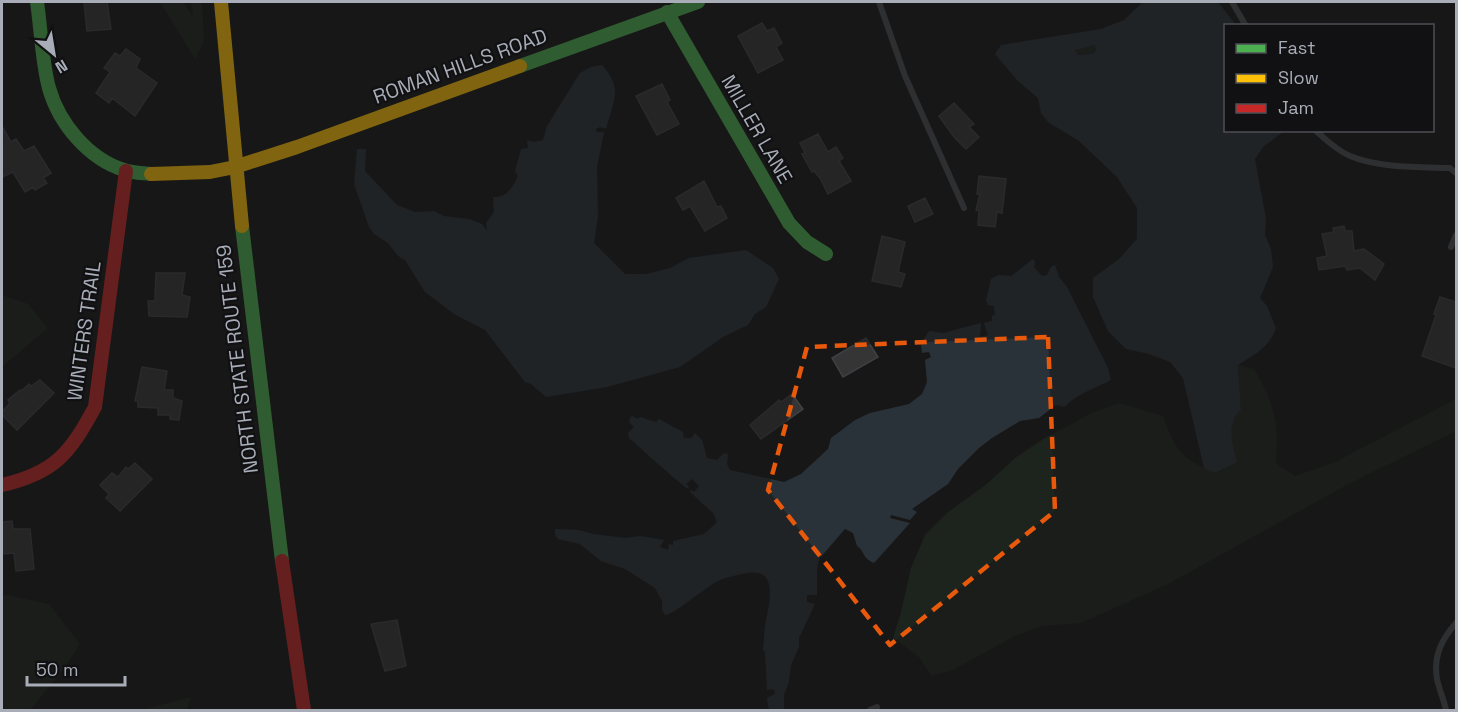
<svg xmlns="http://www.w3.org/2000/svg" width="1458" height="712" viewBox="0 0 1458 712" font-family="'Space Grotesk',sans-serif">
  <rect width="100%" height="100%" fill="#171717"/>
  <!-- green -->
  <path fill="#1d241e" d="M160 2H183L193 17 191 2H202L204 41 195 59Z
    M1096 45V50L1093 54 1078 55 1075 49Z
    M2 295 28 304 48 328 2 367Z
    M1238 365 1254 369C1275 405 1279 421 1276 463L1295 476 1333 463 1456 399V431L1347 485 1168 584 1081 623 1041 626 1015 636 953 670 931 676 920 658 893 638 901 612 911 568 925 535 947 513 988 483 1015 458 1045 438 1092 413 1119 403 1163 416C1177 453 1180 457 1216 473L1236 461C1231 446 1226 422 1241 410Z
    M7 595 49 604 80 644 62 671 30 710H2V596Z
    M191 697 187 710H142Z"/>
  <!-- water -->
  <path fill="#2a3239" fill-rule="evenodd" d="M1143 2H1218L1236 25 1226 26V130L1284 131 1263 147 1255 159 1266 219 1265 235 1271 249 1273 267 1260 298 1267 306 1276 328C1269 348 1255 354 1238 365L1241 410C1226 422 1232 446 1237 462L1215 473 1204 468 1183 378 1170 362 1149 354 1126 349 1108 331 1093 297V278L1119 259 1137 239V208L1117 177 1079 141 1048 122 1041 113 1038 98 1017 80 995 54 1001 45 1101 29 1124 20ZM1095 45 1096 50 1093 54 1078 55 1075 50Z
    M602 65C624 90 613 100 606 129L600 127 596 129V132H604L597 167 598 217 594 243 625 274H646L670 268 689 258 746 250 773 268 779 279 766 307 755 314 748 325 723 337 680 367 607 387 546 397 531 384 525 382 485 330 454 314 425 292 405 260 398 256 388 243 374 234 369 227 354 184 357 149H366L365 171 397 205 415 212 434 211 444 216 469 219 482 224 487 231 486 223 494 212 493 197C507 198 513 187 518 176L515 171 521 149 528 148 527 140 534 142 543 140 547 126 580 73 591 67Z
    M1033 259 1035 262 1034 267 1042 276 1047 275 1051 267 1055 265 1059 277 1067 287 1108 368 1111 380C1098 387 1074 395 1065 407L1056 405 1039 418 1020 421 992 438 979 448 958 469 948 484 912 509 917 512 910 520 891 515 890 518 910 523 874 563C861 557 865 551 857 546L853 533 845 529 819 559 817 569V595H807V602L815 604 799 638V647L791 665 789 681 784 695V710H769L767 698 775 694 774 689 767 690 765 652 763 650C764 642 764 634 765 626 768 608 781 567 747 573 737 575 725 577 716 582 705 588 673 615 665 615L662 610V601L655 588 625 569 601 561 580 544 558 539 555 535V529L579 530 593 534 625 538 640 536 664 540 660 547 668 550 669 544 673 545V541L704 534 717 522 713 513 690 492 691 490 694 492 699 486 692 479 686 484 689 487 688 489C667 473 649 455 629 438L628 433 634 427 629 422 630 418 632 416 638 419 640 417 656 422 659 419 683 432 684 438H691L695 433 702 440 707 458 717 460 724 453 728 454 727 464 730 470 784 482 801 474 828 449 831 438 855 420 870 413 909 404 922 394 927 382 925 360 931 357 929 352 922 353 921 344 929 331 943 333 981 323 980 337 988 335 984 323 992 321V316L995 315 994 306 988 305 986 300 991 279 999 275 1011 276Z"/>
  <!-- building -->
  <path fill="#353536" stroke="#3f4043" stroke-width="1.5" d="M84 2H107L111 29 87 31Z
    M762 23 767 31 774 28 782 43 776 47 783 60 758 73 738 36Z
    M126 49 140 59 136 68 157 83 135 116 112 98 109 103 96 93 110 72 104 68 115 53 120 56Z
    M662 84 670 100 667 102 679 124 657 135 636 96Z
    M954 103 974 124 969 127 979 137 966 149 954 137 939 116Z
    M2 126 11 142 16 139 24 151 34 146 51 173 43 178 47 183 35 190 33 187 25 192 13 172 2 177Z
    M818 134 828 152 836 147 843 158 839 161 851 181 828 194 820 178 814 171 812 172 802 154 805 153 800 143Z
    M979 176 1006 179 1002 213 997 212 995 227 978 225 979 211 976 210 980 194H977Z
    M704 181 717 207 721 206 727 218 705 231 690 206 683 210 676 198Z
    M925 198 933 214 915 222 908 206Z
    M1344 226 1345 231H1352L1354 251 1364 249 1384 264 1375 280 1360 268 1347 270 1345 266 1319 270 1317 258 1327 256 1322 234 1334 232 1333 228Z
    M882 236 905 242 898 272 905 274 901 287 872 281Z
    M156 273H185L182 295 190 297 187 317 149 316 148 301H155Z
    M1440 297 1456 302V368L1422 356 1436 315 1434 314Z
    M866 338 878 357 843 377 832 358Z
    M142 367 167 371 164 390H173V398L182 401 179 420 170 419V415H158V408L138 407V401H135Z
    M40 380 54 393 17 430 2 415V412L10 403 8 400 20 390 21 391 29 384 31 386Z
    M792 394 803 409 761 439 750 425 779 400 781 402Z
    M135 463 152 479 120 511 106 498 109 494 100 485 112 473 118 477 126 467 128 469Z
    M12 521 13 529H30L34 569 16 571 14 553 2 554V522Z
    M397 620 406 666 385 671 371 624Z"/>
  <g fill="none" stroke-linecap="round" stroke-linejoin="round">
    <!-- lane -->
    <path stroke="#4b4c50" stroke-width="6" d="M879 2 905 76 964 208
      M1232 2 1246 26
      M1315 130C1326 140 1337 150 1350 156 1379 168 1418 167 1450 168L1456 173
      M1451 247 1456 235
      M870 710 877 707
      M1446 710C1444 700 1439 689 1437 679 1433 656 1442 639 1456 623"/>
    <!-- fast -->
    <path stroke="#4caf50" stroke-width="14" d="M37 2C41 29 42 63 49 88 59 124 89 159 124 170 133 173 143 173 151 174
      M667 12 789 223 807 242 826 254
      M520 66 698 2
      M242 226 282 561"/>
    <!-- slow -->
    <path stroke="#ffc107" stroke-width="14" d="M221 2 242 226
      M151 174 210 172 235 167 297 147 520 66"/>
    <!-- jam -->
    <path stroke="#c62828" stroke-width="14" d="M2 485C55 473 70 453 95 407L126 171
      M282 561 304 710"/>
  </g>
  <!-- marked area -->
  <path d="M0 0H1458V712H0ZM1048 337 1055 511 890 645 768 490 807 347Z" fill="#171717" fill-opacity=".55" fill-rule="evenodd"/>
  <path fill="none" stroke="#e8590c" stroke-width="4.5" stroke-dasharray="12 8" stroke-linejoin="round" d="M1048 337 1055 511 890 645 768 490 807 347Z"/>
  <g text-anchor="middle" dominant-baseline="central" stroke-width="4.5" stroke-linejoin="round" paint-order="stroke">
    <!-- street labels -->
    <g font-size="20" fill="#a8adb8" stroke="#111113">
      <text transform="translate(460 66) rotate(-20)">ROMAN HILLS ROAD</text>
      <text transform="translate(757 129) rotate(60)">MILLER LANE</text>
      <text transform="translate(84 331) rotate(-82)">WINTERS TRAIL</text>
      <text transform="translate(237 359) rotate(-97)">NORTH STATE ROUTE 159</text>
    </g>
  </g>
  <!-- border -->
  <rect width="1458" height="712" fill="none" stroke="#a8adb8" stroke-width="6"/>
  <!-- legend -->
  <rect x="1224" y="24" width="210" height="108" fill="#111113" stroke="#4d4f55" stroke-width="1.5"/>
  <rect x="1236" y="44" width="30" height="9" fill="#4caf50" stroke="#4d4f55" stroke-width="1.5"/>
  <text x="1278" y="54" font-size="18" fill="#a8adb8">Fast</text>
  <rect x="1236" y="74" width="30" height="9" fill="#ffc107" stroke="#4d4f55" stroke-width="1.5"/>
  <text x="1278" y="84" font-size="18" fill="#a8adb8">Slow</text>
  <rect x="1236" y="104" width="30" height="9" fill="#c62828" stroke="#4d4f55" stroke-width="1.5"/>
  <text x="1278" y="114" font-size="18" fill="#a8adb8">Jam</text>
  <!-- north arrow -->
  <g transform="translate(54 54) rotate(150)" stroke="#111113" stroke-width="4.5" paint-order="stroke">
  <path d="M0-4.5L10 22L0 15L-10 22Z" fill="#a8adb8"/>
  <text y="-9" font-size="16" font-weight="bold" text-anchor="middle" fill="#a8adb8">N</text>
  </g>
  <!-- scale -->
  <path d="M27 676v9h98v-9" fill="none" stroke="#a8adb8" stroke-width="3"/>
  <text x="36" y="676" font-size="18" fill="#a8adb8" stroke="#111113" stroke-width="4.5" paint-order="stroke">50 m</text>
</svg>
